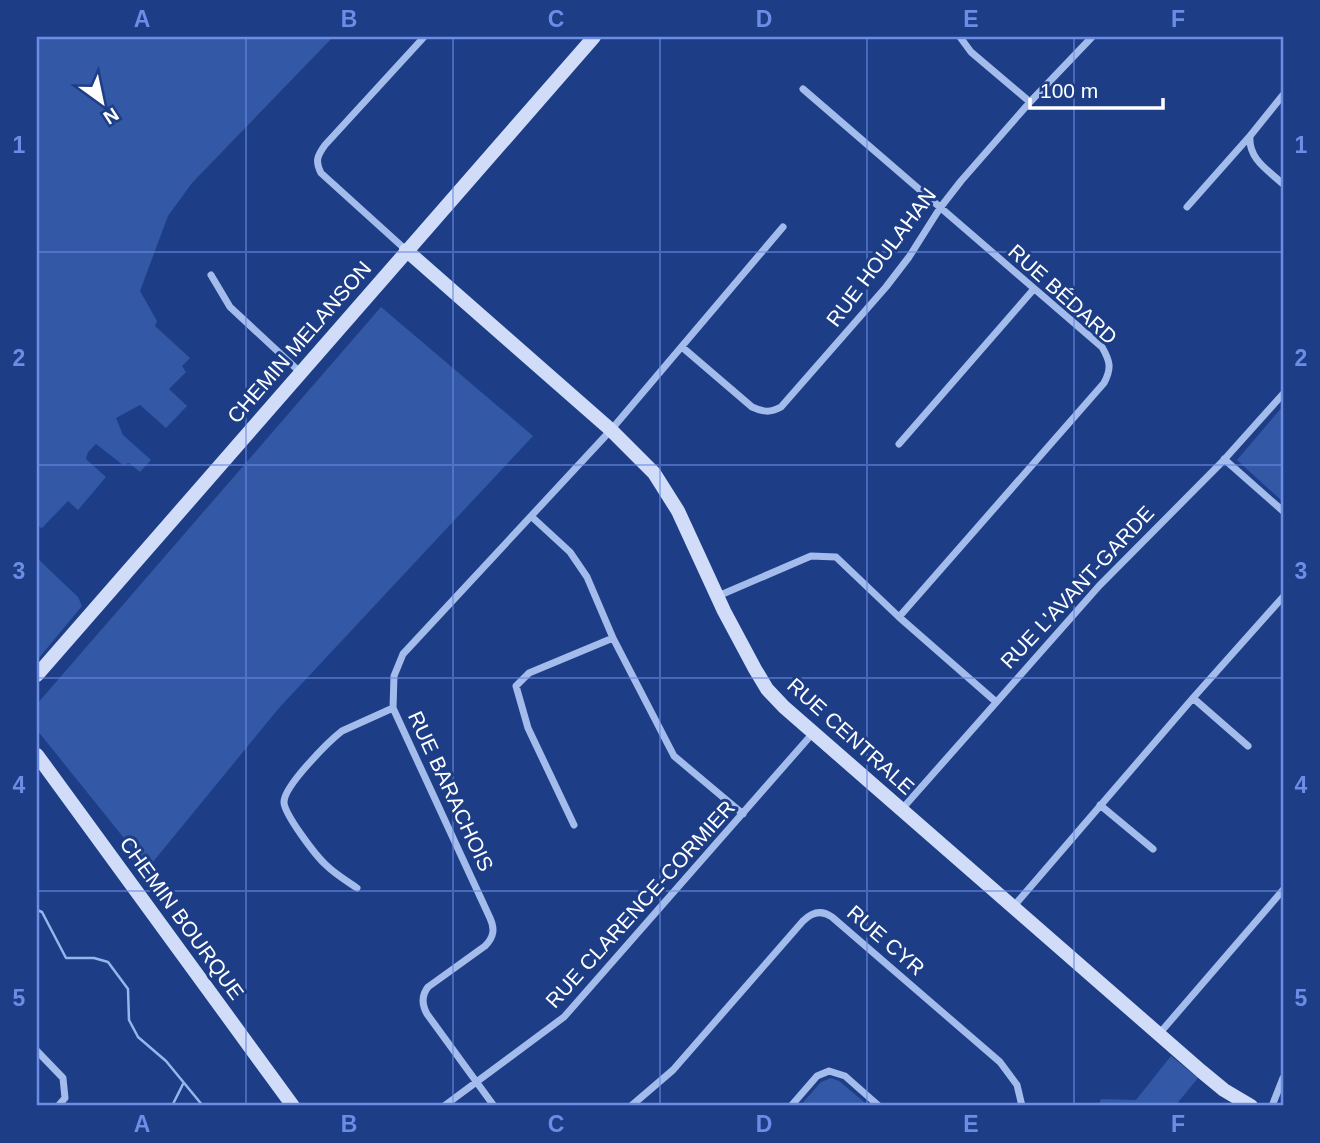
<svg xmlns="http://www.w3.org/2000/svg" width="1320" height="1143" viewBox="0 0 1320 1143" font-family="Arial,sans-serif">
  <rect width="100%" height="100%" fill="#1d3e86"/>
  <!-- green -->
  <path fill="#3358a5" d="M37 37H333L192 183 168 216 140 291 157 321 155 326 190 358 182 366 186 372 169 389 187 406 166 428 140 405 116 418 123 435 151 460 140 472 129 463 123 465 96 444 88 452 86 459 106 477 78 510 68 501 42 528 37 526Z
    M381 307 533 436 279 708 148 868 37 730V704Z
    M1283 406V499L1282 501 1237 460Z
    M37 558 78 597 82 606 38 659Z
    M1171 1056 1198 1078 1175 1106H1098L1101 1099 1136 1100Z
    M831 1078 839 1081 869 1106H800L821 1082Z"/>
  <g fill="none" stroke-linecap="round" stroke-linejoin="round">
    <!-- stream -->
    <path stroke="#97b5ed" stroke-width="2.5" d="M37 910 42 912 66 958H94L108 962 128 989 129 1020 138 1037 166 1061 203 1106
      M172 1106 183 1084"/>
    <!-- street -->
    <path stroke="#a4bceb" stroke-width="7" d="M960 37 971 52 1030 102
      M803 89 1102 347C1110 361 1112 368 1104 383L899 617
      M1283 95 1250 136C1248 159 1268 170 1283 184
      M1187 207 1249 137
      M406 250 321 173C315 161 317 156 325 145L424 37
      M211 275 230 307 300 372
      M682 347 752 407C763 412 770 413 781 407L886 287 909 257 940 208 961 181 1030 102 1092 37
      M899 444 1033 290
      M1224 459 1283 511
      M532 517 570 552 587 577 613 638 674 756 743 814
      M718 596 811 556 836 557 899 617 995 701
      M1193 698 1248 746
      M1100 805 1153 849
      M902 809 1099 586 1222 462 1283 394
      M574 825 528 728 516 686 529 673 613 638
      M357 888C347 881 335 874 326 865 316 856 284 814 284 802 284 786 329 741 342 731L393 708
      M1013 907 1193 698 1283 597
      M1159 1034 1283 890
      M37 1051 63 1078 65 1098 58 1106
      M444 1106 564 1017 813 733
      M494 1106 427 1014C422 1005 421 996 428 987L485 946C494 937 495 929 490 918L393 708 394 676 403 654 611 430 783 227
      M631 1106 673 1070 803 921C811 913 821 909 832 917L1000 1062 1017 1085 1022 1106
      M791 1106 817 1076 829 1071 845 1076 879 1106
      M1272 1106 1283 1078"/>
    <!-- secondary -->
    <path stroke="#d0dcf8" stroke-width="14" d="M406 250 611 430 654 473 678 511 724 611 755 669 767 689 784 707 1201 1071 1224 1090 1251 1106
      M37 675 594 37
      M37 755 293 1106"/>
  </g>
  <!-- grid -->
  <path fill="none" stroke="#6c8ce6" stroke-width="2" stroke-opacity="0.55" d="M246 37V1106M453 37V1106M660 37V1106M867 37V1106M1074 37V1106M37 252H1283M37 465H1283M37 678H1283M37 891H1283"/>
  <g text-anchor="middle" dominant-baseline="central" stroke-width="6" stroke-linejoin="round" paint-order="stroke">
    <!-- street labels -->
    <g font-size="21" fill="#fff" stroke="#1d3e86">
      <text transform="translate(881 257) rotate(-53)">RUE HOULAHAN</text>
      <text transform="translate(1063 294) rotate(42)">RUE BÉDARD</text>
      <text transform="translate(299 342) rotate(-49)">CHEMIN MELANSON</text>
      <text transform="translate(1077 587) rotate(-47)">RUE L'AVANT-GARDE</text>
      <text transform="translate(851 736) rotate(42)">RUE CENTRALE</text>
      <text transform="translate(451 791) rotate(65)">RUE BARACHOIS</text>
      <text transform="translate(640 904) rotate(-48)">RUE CLARENCE-CORMIER</text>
      <text transform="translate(182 918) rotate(54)">CHEMIN BOURQUE</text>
      <text transform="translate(886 940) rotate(41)">RUE CYR</text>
    </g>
  </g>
  <!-- border -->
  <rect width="1320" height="1143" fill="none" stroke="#1d3e86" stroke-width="77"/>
  <!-- north arrow -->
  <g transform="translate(102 102) rotate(147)" stroke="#1d3e86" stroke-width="5" paint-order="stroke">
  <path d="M0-5L12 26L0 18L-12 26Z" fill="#ffffff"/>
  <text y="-10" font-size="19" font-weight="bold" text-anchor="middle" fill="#ffffff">N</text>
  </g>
  <!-- scale -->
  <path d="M1030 98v10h133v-10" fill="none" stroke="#ffffff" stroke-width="3.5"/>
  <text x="1040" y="98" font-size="21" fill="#ffffff" stroke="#1d3e86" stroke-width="5" paint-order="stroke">100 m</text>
  <rect x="38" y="38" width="1244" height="1066" fill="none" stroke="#6c8ce6" stroke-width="2.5"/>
  <g font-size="23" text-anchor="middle" font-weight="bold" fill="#6c8ce6">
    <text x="142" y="27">A</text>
    <text x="349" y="27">B</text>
    <text x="556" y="27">C</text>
    <text x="764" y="27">D</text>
    <text x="971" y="27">E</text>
    <text x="1178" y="27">F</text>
    <text x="19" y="153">1</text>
    <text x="1301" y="153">1</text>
    <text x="19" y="366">2</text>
    <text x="1301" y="366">2</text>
    <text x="19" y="579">3</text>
    <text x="1301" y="579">3</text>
    <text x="19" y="793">4</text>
    <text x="1301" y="793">4</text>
    <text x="19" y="1006">5</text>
    <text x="1301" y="1006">5</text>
    <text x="142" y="1132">A</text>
    <text x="349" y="1132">B</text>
    <text x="556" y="1132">C</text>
    <text x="764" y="1132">D</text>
    <text x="971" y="1132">E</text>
    <text x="1178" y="1132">F</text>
  </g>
</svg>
